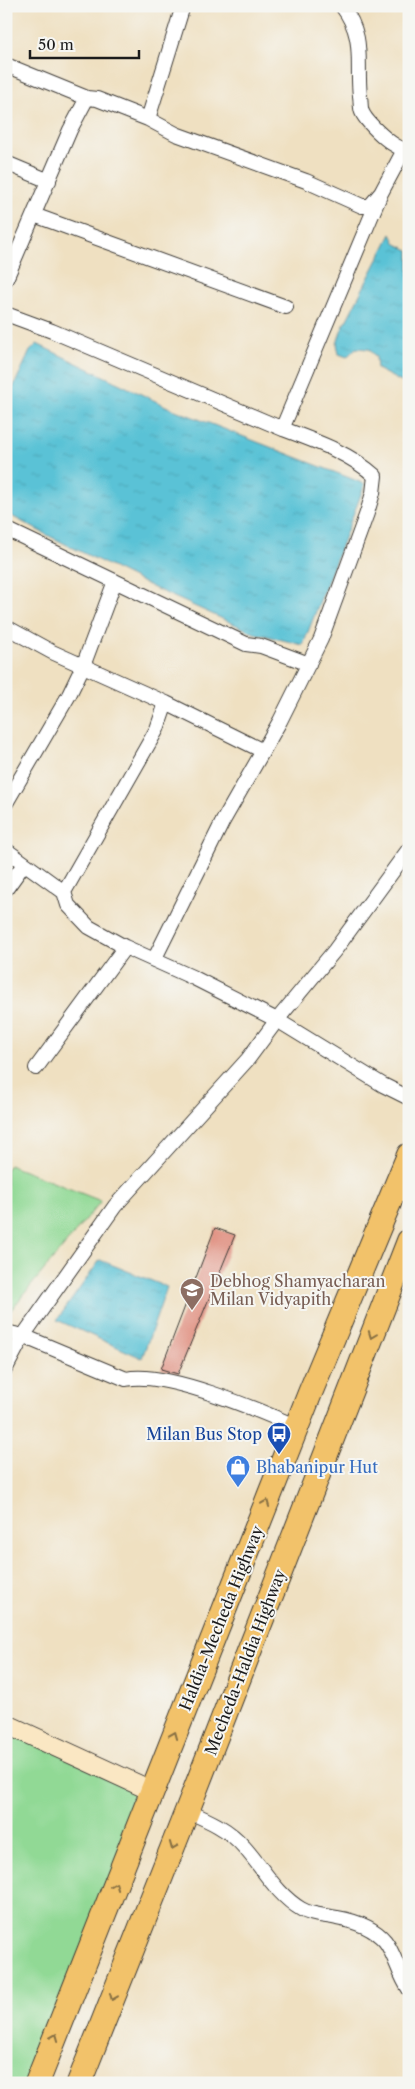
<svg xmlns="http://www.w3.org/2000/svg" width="415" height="2089" viewBox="0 0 415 2089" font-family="'Libre Caslon Text',serif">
  <defs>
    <pattern id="water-ripples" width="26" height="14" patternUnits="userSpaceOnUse" patternTransform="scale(1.25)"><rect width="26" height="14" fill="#5ac2d6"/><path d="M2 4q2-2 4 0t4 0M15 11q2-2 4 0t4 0" fill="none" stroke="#4ea6b7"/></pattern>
  </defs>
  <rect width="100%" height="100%" fill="#f6f6f2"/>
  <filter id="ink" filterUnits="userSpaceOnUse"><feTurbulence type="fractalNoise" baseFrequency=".02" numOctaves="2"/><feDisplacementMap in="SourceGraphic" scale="10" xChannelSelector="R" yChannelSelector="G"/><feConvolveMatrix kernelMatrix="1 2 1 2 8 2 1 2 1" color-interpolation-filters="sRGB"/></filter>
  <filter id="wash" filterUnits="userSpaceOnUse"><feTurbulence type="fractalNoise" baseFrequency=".0096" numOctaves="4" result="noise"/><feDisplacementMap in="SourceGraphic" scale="20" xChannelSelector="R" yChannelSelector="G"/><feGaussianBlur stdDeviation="1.12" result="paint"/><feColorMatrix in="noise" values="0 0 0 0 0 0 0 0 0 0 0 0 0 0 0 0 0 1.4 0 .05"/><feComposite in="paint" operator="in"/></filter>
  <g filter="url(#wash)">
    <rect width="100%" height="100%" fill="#efe0c1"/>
    <!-- green -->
    <path fill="#91d995" stroke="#567a58" d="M9 1165 101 1201 6 1316V1170Z
      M6 1724 152 1791 37 2083H6Z"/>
    <!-- water -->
    <path fill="url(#water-ripples)" stroke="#3b6f79" d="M391 234 396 244 409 250V386L377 369 376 357 369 349 356 348 347 357 339 354 337 344 341 331Z
      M37 344 170 408 365 484 303 645 254 633 154 588 43 533 6 513V403L30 351Z
      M100 1260 167 1287 142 1358 57 1320Z"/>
    <g id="blocks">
      <!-- building -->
      <path fill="#e08f80" d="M215 1228 235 1235 178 1374 161 1369Z"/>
    </g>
  </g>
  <g filter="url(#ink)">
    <use href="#blocks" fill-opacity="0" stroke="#3c3935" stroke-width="1"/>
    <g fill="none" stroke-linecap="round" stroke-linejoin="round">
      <defs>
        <path id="street" d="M342 6C366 38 356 61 360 96 361 101 360 107 362 112 366 121 377 131 385 138 392 144 400 150 409 150
          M6 65 87 98
          M148 119 183 6
          M6 163 49 181
          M34 215 286 307
          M6 279 70 130 87 98 97 99 148 119 176 134 306 181 362 206H370L381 193 404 150
          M6 314 52 331 283 429
          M6 529 246 644 261 646 309 664
          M6 627 52 652 166 703 157 729 64 892
          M166 703 263 751
          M6 803 69 695 83 666 115 581
          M6 850 64 892 68 905 89 927 125 947 194 978 277 1020 335 950 409 849
          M6 889 24 864
          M154 960 223 821 280 721 321 639 367 513 373 493 375 476C350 453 315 441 283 429L285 422 381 193
          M36 1068 125 947
          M6 1332 23 1336 126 1379C165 1370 258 1410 297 1427
          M6 1368 23 1336 115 1206 248 1059 277 1020 383 1085 409 1098
          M187 1811C208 1820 229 1829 244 1847 263 1868 276 1894 301 1909 312 1916 325 1915 337 1918 354 1921 374 1928 385 1941 394 1952 399 1975 409 1989"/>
        <path id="secondary" d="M6 1724 152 1791"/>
        <path id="highway" d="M37 2083 310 1393 409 1155
          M79 2083 187 1811 409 1241"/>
      </defs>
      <!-- street casing -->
      <use href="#street" stroke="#3c3935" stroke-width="16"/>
      <!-- secondary casing -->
      <use href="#secondary" stroke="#3c3935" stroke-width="21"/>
      <!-- highway casing -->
      <use href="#highway" stroke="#3c3935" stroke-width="26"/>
      <!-- street -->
      <use href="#street" stroke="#fff" stroke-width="14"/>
      <!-- secondary -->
      <use href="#secondary" stroke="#fae7c3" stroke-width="19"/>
      <!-- highway -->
      <use href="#highway" stroke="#f2c26a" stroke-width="24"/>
    </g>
    <!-- one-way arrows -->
    <defs><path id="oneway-chevron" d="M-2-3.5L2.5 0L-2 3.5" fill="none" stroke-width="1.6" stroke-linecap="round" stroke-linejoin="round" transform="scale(1.25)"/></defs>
    <g stroke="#876f43">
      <use href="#oneway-chevron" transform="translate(372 1335) rotate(111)"/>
      <use href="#oneway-chevron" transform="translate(266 1503) rotate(-68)"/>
      <use href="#oneway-chevron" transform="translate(174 1735) rotate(-68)"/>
      <use href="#oneway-chevron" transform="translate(173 1846) rotate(112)"/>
      <use href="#oneway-chevron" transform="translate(115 1886) rotate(-68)"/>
      <use href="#oneway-chevron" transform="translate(113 1997) rotate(112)"/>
      <use href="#oneway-chevron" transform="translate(55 2037) rotate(-68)"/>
    </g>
  </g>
  <!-- icons -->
  <defs>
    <symbol id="school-pin" viewBox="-11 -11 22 30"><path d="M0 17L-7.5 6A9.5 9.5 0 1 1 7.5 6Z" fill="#8d6e63" stroke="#f6f6f2"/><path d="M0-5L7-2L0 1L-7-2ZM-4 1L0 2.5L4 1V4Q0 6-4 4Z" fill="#fff"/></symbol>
    <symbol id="bus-pin" viewBox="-11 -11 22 30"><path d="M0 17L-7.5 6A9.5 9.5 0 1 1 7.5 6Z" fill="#1a4fb4" stroke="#f6f6f2"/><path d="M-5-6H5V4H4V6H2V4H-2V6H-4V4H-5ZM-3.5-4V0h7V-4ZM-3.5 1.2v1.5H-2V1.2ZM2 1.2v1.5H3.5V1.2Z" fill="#fff"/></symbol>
    <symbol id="shop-pin" viewBox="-11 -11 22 30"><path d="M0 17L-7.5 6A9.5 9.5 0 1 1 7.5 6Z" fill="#3f7fe0" stroke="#f6f6f2"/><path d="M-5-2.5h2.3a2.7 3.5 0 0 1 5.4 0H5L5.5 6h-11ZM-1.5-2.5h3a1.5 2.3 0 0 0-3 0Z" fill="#fff"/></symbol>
  </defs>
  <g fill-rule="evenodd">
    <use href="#school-pin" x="178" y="1276" width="28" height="38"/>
    <use href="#bus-pin" x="265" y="1420" width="28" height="38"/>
    <use href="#shop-pin" x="224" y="1453" width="28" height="38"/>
  </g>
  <g text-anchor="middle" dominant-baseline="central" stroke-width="4" stroke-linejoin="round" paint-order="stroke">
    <!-- education labels -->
    <g font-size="16" fill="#785e54" stroke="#f6f6f2" text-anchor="start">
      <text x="210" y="1281">Debhog Shamyacharan<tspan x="210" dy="18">Milan Vidyapith</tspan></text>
    </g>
    <!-- transit labels -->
    <g font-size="16" fill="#164399" stroke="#f6f6f2" text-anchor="end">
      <text x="262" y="1434">Milan Bus Stop</text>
    </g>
    <!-- shop labels -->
    <g font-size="16" fill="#366cbe" stroke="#f6f6f2" text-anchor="start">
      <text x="256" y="1467">Bhabanipur Hut</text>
    </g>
    <!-- street labels -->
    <g font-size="16" fill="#1c1c1c" stroke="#f6f6f2">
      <text transform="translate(221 1618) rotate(-68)">Haldia-Mecheda Highway</text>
      <text transform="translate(245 1662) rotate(-69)">Mecheda-Haldia Highway</text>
    </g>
  </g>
  <!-- margin -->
  <rect width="415" height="2089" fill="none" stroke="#f6f6f2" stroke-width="25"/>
  <!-- scale -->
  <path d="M30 50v8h109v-8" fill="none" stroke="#1c1c1c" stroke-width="2.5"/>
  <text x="38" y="50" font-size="15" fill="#1c1c1c" stroke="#f6f6f2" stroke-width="4" paint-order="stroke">50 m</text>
</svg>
